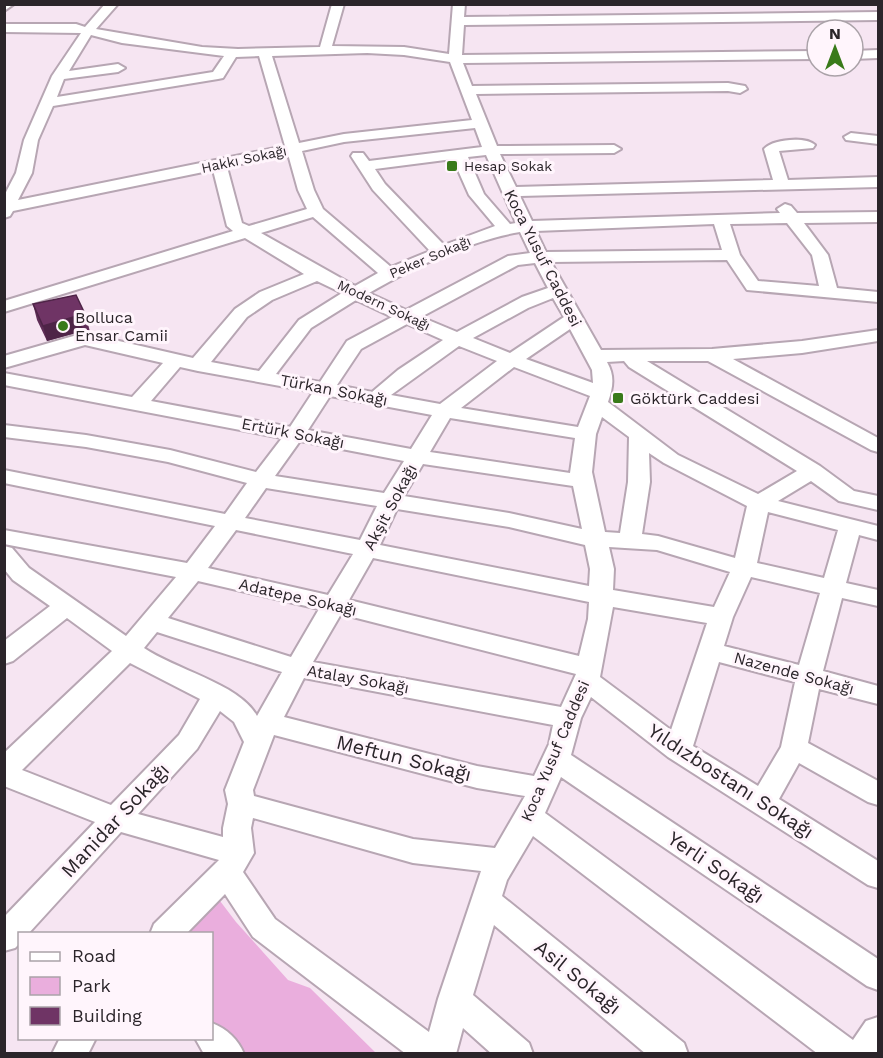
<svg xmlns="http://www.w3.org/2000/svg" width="883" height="1058" viewBox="0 0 883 1058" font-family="'Work Sans',sans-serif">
  <rect width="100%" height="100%" fill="#f6e5f2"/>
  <!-- green -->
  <path fill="#eaaedd" d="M217 897 236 922 288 980 310 988 376 1053H243L212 1024V934H183Z"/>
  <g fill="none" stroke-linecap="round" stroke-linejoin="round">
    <defs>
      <path id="minor" d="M4 4H14L4 11Z
        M105 4H118L96 29 202 47 238 49 320 47 332 4H344L332 46 404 47 449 54 453 4H465L464 17 878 12V20L464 25 462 55 817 51V59L463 63 472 86 728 83 745 86 747 89 740 93 728 91 476 94 497 146 614 145 621 149 614 153 500 154 516 187 773 180 764 149C772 139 806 136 815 145L813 148 779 151 788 180 878 177V187L520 196 532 221 780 213 777 209 785 204 791 206 797 213 878 212V222L804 223 828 255 837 288 878 292V302L747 290 727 260 551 262 601 350 712 349 802 341 878 330V341L802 353 733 359 878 438V452L871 450 708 361H647L820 466 854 491 878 496V510L839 501 811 481 778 501 878 526V540L859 535 846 583 878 590V606L842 598 823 671 878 686V704L819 689 808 743 878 781V805L868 802 799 763 779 799 878 861V888L868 885 668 757 591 697 581 718 571 755 878 959V990L867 986 561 777 545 813 853 1040 866 1021 878 1017V1054H818L533 836 507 880 502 896 684 1043 688 1054H646L494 925 473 995 529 1043 533 1054H492L463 1028 456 1054H406L253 937 225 894 186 934H150L154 924 219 860 121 832 28 934H20V943L15 948 4 951V917L95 822 4 786V753L112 651 67 618 13 661 4 664V641L50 606 13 580 4 569V546L12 548 29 568 126 636 176 577 4 544V530L187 563 215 526 4 483V470L225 514 247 483 168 462 86 447 4 437V425L86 435 170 450 256 472 282 438 4 385V373L132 397 163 363 85 345 4 368V356L84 333 193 358 235 309 260 292 304 274 245 238 4 312V301L233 231 227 226 213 170 13 211 10 216 4 218V196L16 173 24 140 52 76 81 33 4 32V24H76L85 27ZM91 35 122 43 224 56 213 72 57 97 64 79 118 72 125 68 118 64 69 71ZM367 53 404 55 450 62 472 120 344 134 299 143 272 56ZM259 56 285 146 18 200 32 173 38 140 53 106 218 79 223 78 236 57ZM475 128 482 147 369 161 363 153H353L351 156 373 190 430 251 391 267 323 209 314 190 302 151 344 142ZM288 154 298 190 307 209 249 226 242 223 227 167ZM486 155 516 223 510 224 484 194 468 157ZM453 159 469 195 495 226 444 245 385 184 375 169ZM313 217 378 273 355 286 261 233ZM787 223 812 255 819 286 758 281 740 255 730 224ZM714 224 722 250 546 252 536 231ZM520 232 530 253 508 256 406 310 369 293C412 268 471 240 520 232ZM535 263 548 288 522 297 457 332 421 317 518 265ZM317 281 342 293 299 320 259 371 211 362 247 317 272 300ZM553 298 564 317 510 353 473 338 528 308ZM356 300 392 317 347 341 320 382 276 374 311 328ZM407 324 443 340 398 370 372 392 337 385 361 349ZM570 329 592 370 593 383 526 359ZM459 346 497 361 440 404 391 395ZM624 361 629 367 797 471 758 494 678 455 608 402C613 387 615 376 607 362ZM180 367 198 371 313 392 290 427 151 401ZM514 367 590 396 578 427 461 408ZM330 396 432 415 411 449 308 430ZM602 417 629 437 628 482 620 533 605 532 592 472 596 434ZM450 418 575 438 570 473 430 452ZM300 441 404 461 384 493 275 476ZM649 453 664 463 747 506 735 558 658 536 642 534 650 482ZM423 464 573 486 582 529 509 513 404 496ZM266 488 377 506 360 540 245 518ZM397 509 509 527 585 545 590 569 589 586 380 545ZM768 512 838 530 824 578 757 563ZM236 530 353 554 328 595 208 568ZM609 547 657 550 730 572 714 607 613 590 614 569ZM373 558 589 602 588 619 579 656 349 600ZM751 577 820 593 799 665 724 646 733 617ZM198 581 319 609 291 657 168 618ZM613 607 707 623 671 730 600 677ZM341 614 576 674 561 707 313 662ZM157 632 282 672 257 716C240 684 174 669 144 648ZM719 662 795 682 781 747 758 786 693 746ZM130 663 200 699 179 735 111 805 22 770ZM304 678 553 725 549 744 534 776 477 766 284 717ZM220 711 234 722 244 742 225 790 228 804 223 828V837L138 814 197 749ZM274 735 477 788 525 796 495 848 413 839 254 796 253 790ZM253 818 413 863 481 871 438 999 429 1032 275 919 243 872 254 853 251 828Z
        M878 50V58L853 59V51Z
        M851 133 878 136V144L846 140 844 137Z
        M212 1023C227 1029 238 1039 244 1054H204L195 1038H212Z
        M60 1038H96L88 1054H52Z"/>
    </defs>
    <!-- minor casing -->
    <use href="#minor" stroke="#b7a6b3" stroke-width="4"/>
    <!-- minor -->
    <use href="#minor" fill="#fff" fill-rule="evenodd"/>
  </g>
  <!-- wall -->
  <path fill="#5f2d57" d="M33 304 86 316 90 332 83 331 47 341 37 320Z"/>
  <!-- shaded-wall -->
  <path fill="#4e2447" d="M80 315 83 331 47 341 43 326Z"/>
  <!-- building -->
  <path fill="#6f3465" stroke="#4e2447" stroke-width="1.5" d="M76 295 86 316 80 315 43 326 33 304Z"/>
  <!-- markers -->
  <g fill="#397a1a" stroke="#fff5fc" stroke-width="2">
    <rect x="446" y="160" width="12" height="12" rx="3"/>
    <circle cx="63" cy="326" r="6"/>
    <rect x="612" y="392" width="12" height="12" rx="3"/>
  </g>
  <g text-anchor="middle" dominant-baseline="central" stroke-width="6" stroke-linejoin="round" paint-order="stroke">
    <!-- far-street labels -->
    <g font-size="14" fill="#2b252a" stroke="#fff5fc">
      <text transform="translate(244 159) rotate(-12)">Hakkı Sokağı</text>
      <text transform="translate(430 257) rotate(-23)">Peker Sokağı</text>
      <text transform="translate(384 305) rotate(25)">Modern Sokağı</text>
    </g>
    <!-- far-poi labels -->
    <g font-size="14" fill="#2b252a" stroke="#fff5fc" text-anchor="start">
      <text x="464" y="166">Hesap Sokak</text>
    </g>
    <!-- street labels -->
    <g font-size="16" fill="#2b252a" stroke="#fff5fc">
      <text transform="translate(543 258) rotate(63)">Koca Yusuf Caddesi</text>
      <text transform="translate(334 390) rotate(11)">Türkan Sokağı</text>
      <text transform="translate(293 433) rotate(11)">Ertürk Sokağı</text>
      <text transform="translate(390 507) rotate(-62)">Akşit Sokağı</text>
      <text transform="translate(298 597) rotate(13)">Adatepe Sokağı</text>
      <text transform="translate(794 673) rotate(15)">Nazende Sokağı</text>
      <text transform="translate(358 679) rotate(10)">Atalay Sokağı</text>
      <text transform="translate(555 751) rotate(-67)">Koca Yusuf Caddesi</text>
    </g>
    <!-- poi labels -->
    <g font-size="16" fill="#2b252a" stroke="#fff5fc" text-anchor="start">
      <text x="75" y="317">Bolluca<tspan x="75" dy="18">Ensar Camii</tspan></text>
      <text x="630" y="398">Göktürk Caddesi</text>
    </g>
    <!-- near-street labels -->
    <g font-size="20" fill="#2b252a" stroke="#fff5fc">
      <text transform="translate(404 758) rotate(14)">Meftun Sokağı</text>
      <text transform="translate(731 781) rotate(33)">Yıldızbostanı Sokağı</text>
      <text transform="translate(115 820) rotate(-47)">Manidar Sokağı</text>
      <text transform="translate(716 867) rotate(34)">Yerli Sokağı</text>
      <text transform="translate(578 977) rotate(39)">Asil Sokağı</text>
    </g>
  </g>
  <!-- border -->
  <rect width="883" height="1058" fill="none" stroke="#2b252a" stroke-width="12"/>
  <!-- legend -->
  <rect x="18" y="932" width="195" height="108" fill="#fff5fc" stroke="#aaa2a8" stroke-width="1.5"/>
  <rect x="30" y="952" width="30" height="9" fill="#ffffff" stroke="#aaa2a8" stroke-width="1.5"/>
  <text x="72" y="962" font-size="18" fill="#2b252a">Road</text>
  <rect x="30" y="977" width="30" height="18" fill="#eaaedd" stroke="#aaa2a8" stroke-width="1.5"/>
  <text x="72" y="992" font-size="18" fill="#2b252a">Park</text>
  <rect x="30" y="1007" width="30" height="18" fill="#6f3465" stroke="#aaa2a8" stroke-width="1.5"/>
  <text x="72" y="1022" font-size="18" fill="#2b252a">Building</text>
  <!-- north arrow -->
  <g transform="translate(835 48)"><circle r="28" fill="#fff5fc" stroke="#aaa2a8" stroke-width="1.5"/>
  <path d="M0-4.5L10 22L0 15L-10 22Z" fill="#397a1a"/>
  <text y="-9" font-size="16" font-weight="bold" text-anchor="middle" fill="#2b252a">N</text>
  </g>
</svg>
